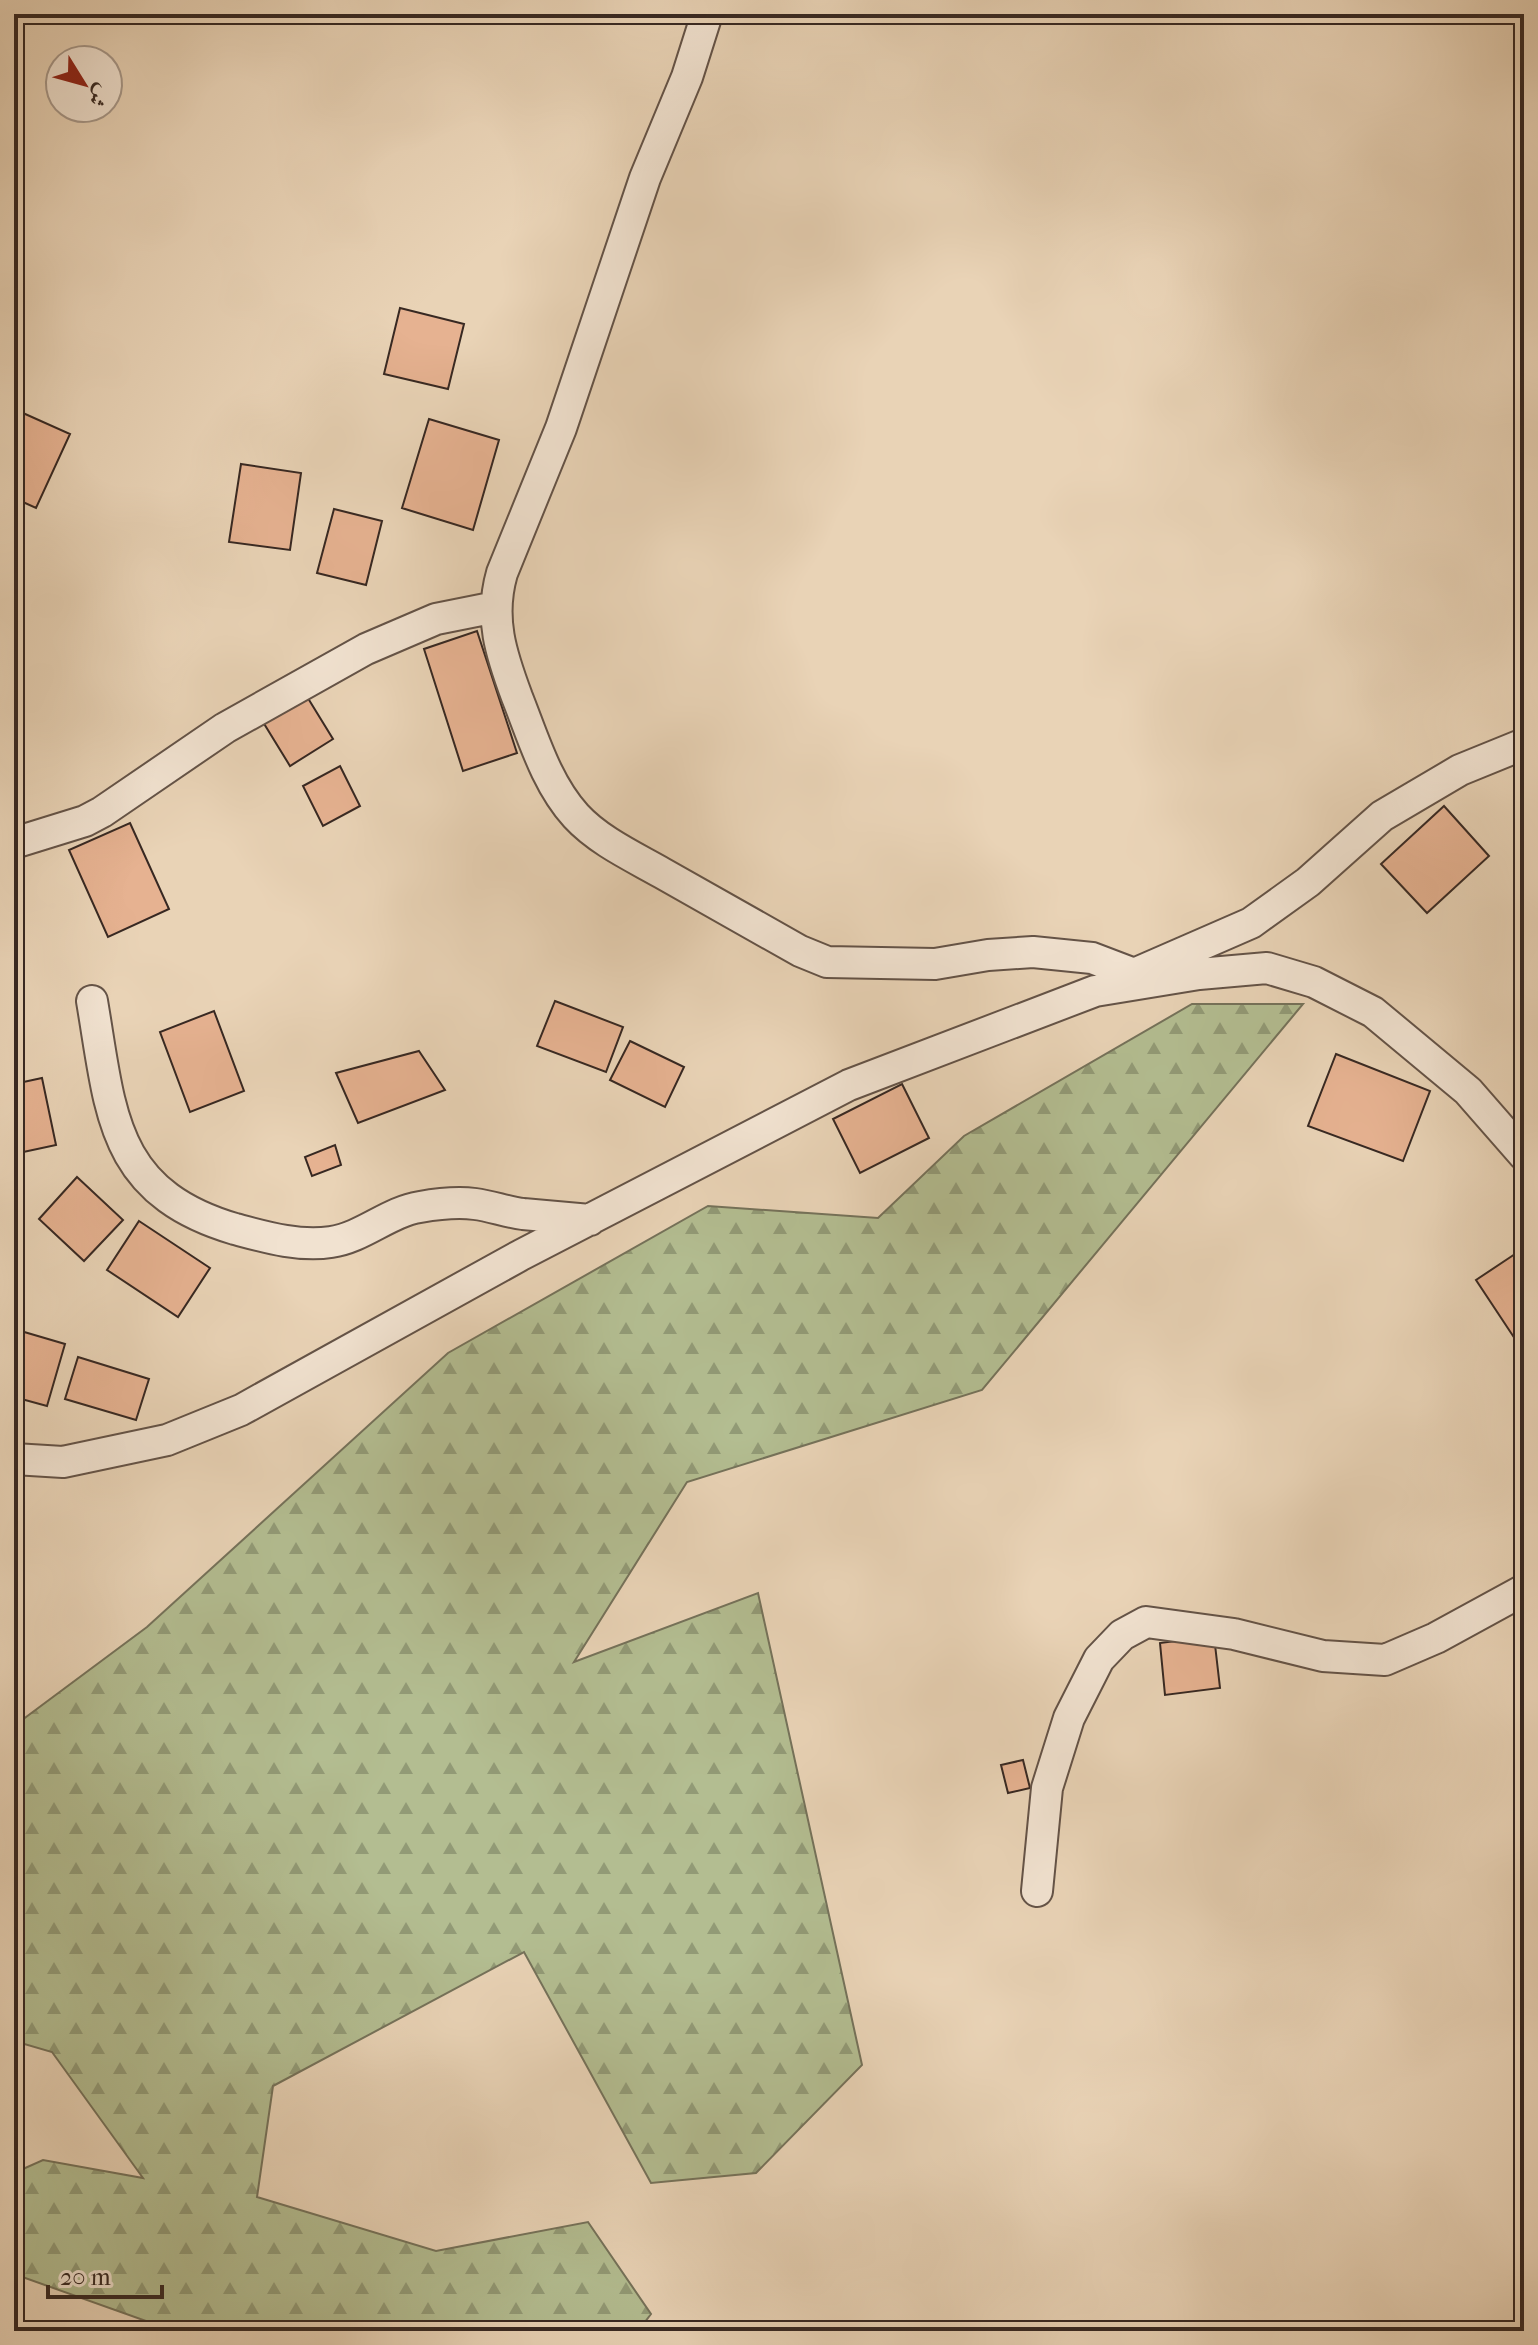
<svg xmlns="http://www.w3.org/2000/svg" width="1538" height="2345" viewBox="0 0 1538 2345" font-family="'IM FELL French Canon',Amiri,serif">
  <defs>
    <pattern id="forest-firs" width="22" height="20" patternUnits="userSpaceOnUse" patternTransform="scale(2)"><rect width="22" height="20" fill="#b3bd91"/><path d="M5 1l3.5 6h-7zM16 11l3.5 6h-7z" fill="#929a76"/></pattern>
  </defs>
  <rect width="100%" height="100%" fill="#e9d3b6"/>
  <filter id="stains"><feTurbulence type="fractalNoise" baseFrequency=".0025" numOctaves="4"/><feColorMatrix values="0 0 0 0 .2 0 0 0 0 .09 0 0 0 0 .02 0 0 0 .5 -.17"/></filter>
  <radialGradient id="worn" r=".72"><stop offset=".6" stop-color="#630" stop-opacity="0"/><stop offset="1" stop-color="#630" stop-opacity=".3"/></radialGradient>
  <!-- forest -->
  <path fill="url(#forest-firs)" stroke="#75725a" stroke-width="2" d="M1192 1004H1303L982 1390 687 1482 574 1662 758 1593 862 2065 756 2173 651 2183 524 1952 273 2086 257 2197 436 2251 588 2222 651 2314 638 2331H174L14 2274V2173L43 2160 143 2178 52 2052 14 2041V1726L147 1627 448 1353 708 1206 878 1218 964 1136Z"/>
  <!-- building -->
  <path fill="#e6b291" stroke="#372822" stroke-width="2" d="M400 308 464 324 448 389 384 374Z
    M14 409 70 434 36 508 14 498Z
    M429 419 499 440 473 530 402 508Z
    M241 464 301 473 290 550 229 542Z
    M334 509 382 521 366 585 317 573Z
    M477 631 517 753 463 771 424 649Z
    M306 695 333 739 290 766 263 722Z
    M340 766 360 806 323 826 303 786Z
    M1444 806 1489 856 1427 913 1381 864Z
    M130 823 169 909 108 937 69 850Z
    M555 1001 623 1027 606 1072 537 1046Z
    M214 1011 244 1091 190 1112 160 1032Z
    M630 1041 684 1067 665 1107 610 1080Z
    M419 1051 445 1090 358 1123 336 1073Z
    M1336 1054 1430 1091 1403 1161 1308 1126Z
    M42 1078 56 1145 14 1154V1084Z
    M902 1084 929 1138 860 1173 833 1119Z
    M335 1145 341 1165 312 1176 305 1157Z
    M77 1177 123 1220 84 1261 39 1219Z
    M139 1221 210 1268 178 1317 107 1270Z
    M1524 1248V1350L1523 1351 1476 1280Z
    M14 1329 65 1344 47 1406 14 1397Z
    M78 1357 149 1379 136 1420 65 1399Z
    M1214 1636 1220 1688 1165 1695 1160 1643Z
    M1023 1760 1030 1788 1008 1793 1001 1765Z"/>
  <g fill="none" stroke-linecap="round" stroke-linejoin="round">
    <defs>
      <path id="minor" d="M707 14 687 77 645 178 561 428 502 573C489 618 501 654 517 697 533 737 546 783 576 816 599 841 634 857 662 873 708 899 754 925 800 951L827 962 935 964 988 955 1033 952 1092 958 1134 974
        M14 843 85 821 102 812 225 728 366 649 436 619 496 607
        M1134 974 1251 923 1308 882 1382 816 1460 770 1524 744
        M92 1001C111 1112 110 1192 235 1229 265 1237 299 1247 331 1242 364 1237 388 1212 420 1207 437 1204 459 1202 475 1204 491 1206 507 1212 523 1214 545 1216 567 1218 590 1220
        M14 1459 63 1462 167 1440 241 1410 521 1255 849 1085 1095 991 1199 974 1267 968 1314 982 1373 1012 1468 1091 1524 1155
        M1037 1891 1047 1788 1069 1718 1099 1659 1122 1635 1146 1622 1234 1634 1323 1656 1385 1660 1436 1638 1524 1590"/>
    </defs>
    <!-- minor casing -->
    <use href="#minor" stroke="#645347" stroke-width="34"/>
    <!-- minor -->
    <use href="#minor" stroke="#f1e2d0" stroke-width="30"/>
  </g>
  <!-- margin -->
  <rect width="1538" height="2345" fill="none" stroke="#e9d3b6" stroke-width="48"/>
  <rect x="16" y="16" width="1506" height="2313" fill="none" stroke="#372822" stroke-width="4"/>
  <rect x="24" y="24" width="1490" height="2297" fill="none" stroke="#372822" stroke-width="2"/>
  <!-- north arrow -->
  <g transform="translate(84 84) rotate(127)"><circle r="38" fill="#f1e2d0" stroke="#a7988a" stroke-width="2"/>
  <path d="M0-6L14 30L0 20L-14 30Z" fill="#8f2418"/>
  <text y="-12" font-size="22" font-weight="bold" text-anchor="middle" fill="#372822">ش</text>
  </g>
  <!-- scale -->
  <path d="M48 2285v12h114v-12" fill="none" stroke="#372822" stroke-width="4"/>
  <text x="60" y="2285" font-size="24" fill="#372822" stroke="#f1e2d0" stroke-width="6" paint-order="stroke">20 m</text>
  <rect width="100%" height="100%" filter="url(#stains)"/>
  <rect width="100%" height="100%" fill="url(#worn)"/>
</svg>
